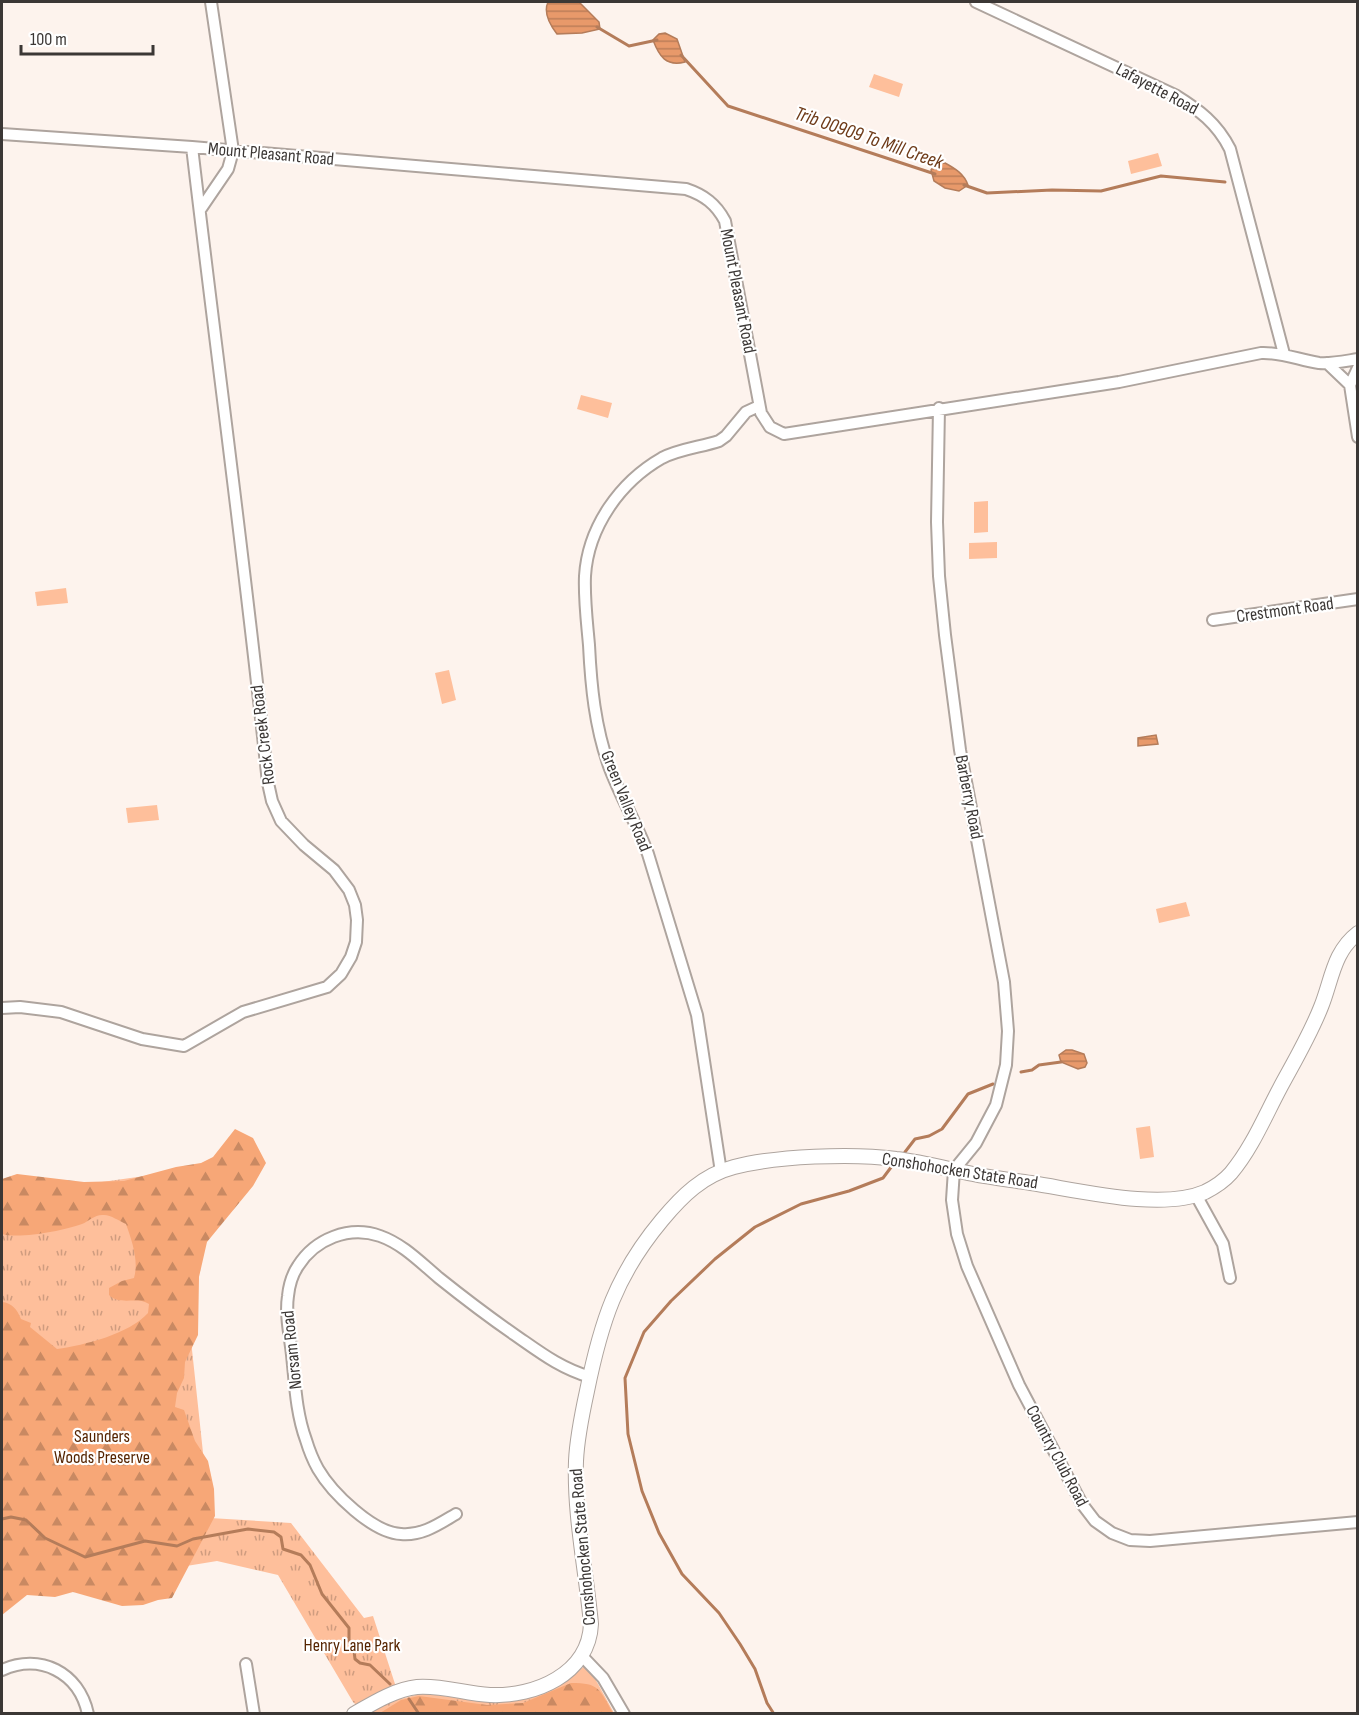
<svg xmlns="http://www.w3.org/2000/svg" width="1359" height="1715" viewBox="0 0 1359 1715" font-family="'Sofia Sans Condensed',sans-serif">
  <defs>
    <pattern id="grass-tufts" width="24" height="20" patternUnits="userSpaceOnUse" patternTransform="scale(1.5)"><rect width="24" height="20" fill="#febf9b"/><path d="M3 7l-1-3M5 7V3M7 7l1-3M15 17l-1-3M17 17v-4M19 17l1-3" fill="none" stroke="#cf9c7f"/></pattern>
    <pattern id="forest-firs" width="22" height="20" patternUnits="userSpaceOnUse" patternTransform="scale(1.5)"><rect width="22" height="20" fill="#f7a777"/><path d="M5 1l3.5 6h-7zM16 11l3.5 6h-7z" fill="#c98962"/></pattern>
    <pattern id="water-rules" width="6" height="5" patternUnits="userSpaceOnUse" patternTransform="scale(1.5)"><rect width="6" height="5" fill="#e8996a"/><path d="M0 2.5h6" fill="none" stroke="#bd7e58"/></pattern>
  </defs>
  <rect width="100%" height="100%" fill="#fdf3ed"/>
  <!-- grass -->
  <path fill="url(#grass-tufts)" d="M173 1172 210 1518 291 1523 364 1618 373 1616 395 1684 401 1699 423 1693 486 1702 525 1695 566 1681 587 1664 614 1713H365L353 1702 278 1575 217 1561 168 1569 2 1564V1196Z"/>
  <!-- forest -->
  <path fill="url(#forest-firs)" d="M235 1129 253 1138 266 1163 253 1186 207 1242 199 1277 198 1335 185 1362 184 1378 177 1393 175 1407 184 1410 195 1441 208 1461 214 1489 215 1516 172 1598 158 1600 143 1605 122 1606 73 1592 55 1597 27 1595 2 1615V1302C12 1303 17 1309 21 1319L31 1323 30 1327 57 1349C85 1345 129 1334 148 1313L149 1304C137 1296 120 1306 109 1295V1288L122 1281 134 1278C139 1261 132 1241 126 1224 119 1221 111 1215 104 1215 95 1214 89 1221 82 1224 63 1231 20 1239 2 1234V1179L17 1174 84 1182 124 1181 176 1167 201 1163 213 1157Z
    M571 1683C600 1683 599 1689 613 1713H380L401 1700 419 1696 487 1705 523 1703Z"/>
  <!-- pitch -->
  <path fill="#febf9b" d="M874 74 903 84 899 97 869 87Z
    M1158 153 1162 166 1131 174 1128 161Z
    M581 395 612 403 608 418 577 409Z
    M988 501V532L974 533V502Z
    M997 542V558L969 559V543Z
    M66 588 68 603 37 606 35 592Z
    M449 670 456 700 442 704 435 673Z
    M157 805 159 820 128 823 126 808Z
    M1186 902 1190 916 1159 923 1156 909Z
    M1150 1126 1154 1157 1140 1159 1136 1128Z"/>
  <!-- water -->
  <path fill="url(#water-rules)" stroke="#b47c5a" stroke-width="1.5" d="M548 2H579L599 22 600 29 582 33 557 34C550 25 543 13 548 2Z
    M665 33 677 39 685 62C666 67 659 56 653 40L659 34Z
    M945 163C956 169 964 174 968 185L959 191 945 188 934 181 931 170 936 164Z
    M1156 735 1158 744 1138 746V738Z
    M1072 1050 1084 1054 1087 1063 1085 1067 1078 1069 1061 1062 1059 1055 1066 1050Z"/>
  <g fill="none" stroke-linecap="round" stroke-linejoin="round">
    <!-- stream -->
    <path stroke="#b47c5a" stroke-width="3" d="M597 27 629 46 657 40
      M681 55 728 106 935 174
      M964 185 987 193 1052 190 1101 191 1161 176 1225 182
      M1021 1072 1032 1070 1039 1065 1061 1062
      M905 1152 915 1139 929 1136 942 1129 968 1094 993 1084
      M2 1519 11 1517 26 1520 45 1538 85 1557 145 1541 177 1546 193 1539 248 1529 274 1532 281 1537 283 1549 301 1555 310 1565 322 1594 349 1628V1641L354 1651 355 1659 360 1663 370 1665 390 1684
      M409 1699 419 1714
      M774 1714 767 1703 755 1669 740 1644 719 1613 682 1574 659 1533 642 1491 628 1434 625 1378 644 1332 671 1301 715 1259 755 1227 801 1204 849 1191 883 1178 892 1166"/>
    <defs>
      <path id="minor" d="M976 2 1175 95C1199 110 1217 123 1230 149L1284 354
        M2 134 192 147 686 189C704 195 716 204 725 221L761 413 770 427 784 434 1119 382 1261 353C1282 352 1299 360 1319 363 1332 364 1345 361 1358 359
        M200 210 228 169 233 151 211 2
        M1327 363 1350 385
        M1358 368 1350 385 1358 437
        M939 408 937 522 939 576 945 635 960 750 1004 982 1008 1031 1006 1065 996 1105 976 1143 954 1170 952 1200 957 1234 967 1266 1019 1385 1082 1504 1095 1521 1112 1533 1130 1540 1150 1541 1358 1522
        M1213 620 1358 599
        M2 1008 20 1007 61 1012 142 1039 184 1046 243 1012 327 987 341 974 351 957 356 942 357 920 355 905 349 890 334 870 304 845 281 821 272 801 268 783C246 571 217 359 192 147
        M721 1172 697 1015 648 854C637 824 620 796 609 766 595 727 591 686 589 645 587 622 584 599 585 576 588 527 620 482 662 458 679 449 701 447 719 441L726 436 746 412 759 406
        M1196 1195 1223 1244 1230 1278
        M456 1514C439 1524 422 1536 401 1534 373 1533 332 1493 318 1469 313 1460 309 1450 306 1440 296 1413 295 1383 292 1355 290 1336 285 1315 288 1296 289 1286 292 1275 298 1266 315 1239 349 1225 380 1236 403 1244 421 1263 439 1278 464 1298 489 1317 515 1335 541 1353 560 1368 590 1377
        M582 1656 603 1678 624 1714
        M246 1664 254 1714
        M2 1670C40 1653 79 1672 88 1714"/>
      <path id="major" d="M354 1714C373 1703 396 1689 417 1687 442 1685 466 1694 490 1695 535 1697 589 1674 591 1624 586 1570 574 1515 576 1461 577 1438 582 1414 587 1391 601 1322 616 1275 662 1220 682 1196 703 1175 734 1167 776 1156 853 1153 896 1159 922 1162 948 1169 973 1174 992 1178 1012 1180 1031 1183 1078 1190 1161 1211 1205 1192 1215 1187 1224 1181 1231 1173 1252 1148 1265 1116 1280 1088 1294 1062 1310 1035 1321 1007 1332 980 1333 952 1358 933"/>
    </defs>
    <!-- minor casing -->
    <use href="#minor" stroke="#aea49e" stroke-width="14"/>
    <!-- major casing -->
    <use href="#major" stroke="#aea49e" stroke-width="16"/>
    <!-- minor -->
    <use href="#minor" stroke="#fff" stroke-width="10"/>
    <!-- major -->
    <use href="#major" stroke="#fff" stroke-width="14"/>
  </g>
  <g text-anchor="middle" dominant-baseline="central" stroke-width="4.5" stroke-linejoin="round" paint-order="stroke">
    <!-- street labels -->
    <g font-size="18" fill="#3b3735" stroke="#fff">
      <text transform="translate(1157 89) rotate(28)">Lafayette Road</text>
      <text transform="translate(271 154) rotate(5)">Mount Pleasant Road</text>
      <text transform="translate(738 291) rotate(79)">Mount Pleasant Road</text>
      <text transform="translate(1285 610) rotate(-8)">Crestmont Road</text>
      <text transform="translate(263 735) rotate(-97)">Rock Creek Road</text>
      <text transform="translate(969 797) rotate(79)">Barberry Road</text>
      <text transform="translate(626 801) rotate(68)">Green Valley Road</text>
      <text transform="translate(960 1171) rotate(9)">Conshohocken State Road</text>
      <text transform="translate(292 1350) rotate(-96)">Norsam Road</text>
      <text transform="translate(1057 1456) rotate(62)">Country Club Road</text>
      <text transform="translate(583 1547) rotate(-95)">Conshohocken State Road</text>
    </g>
    <!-- park labels -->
    <g font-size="18" fill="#552400" stroke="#fff">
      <text x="102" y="1436">Saunders<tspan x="102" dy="21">Woods Preserve</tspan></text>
      <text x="352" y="1645">Henry Lane Park</text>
    </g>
    <!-- water labels -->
    <g font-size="20" font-style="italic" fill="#6e3b19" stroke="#fff">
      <text transform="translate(869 138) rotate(19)">Trib 00909 To Mill Creek</text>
    </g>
  </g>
  <!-- border -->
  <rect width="1359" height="1715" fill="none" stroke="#3b3735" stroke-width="6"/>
  <!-- scale -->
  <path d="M21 45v9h132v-9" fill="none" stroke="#3b3735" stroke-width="3"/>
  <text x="30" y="45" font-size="18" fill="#3b3735" stroke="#ffffff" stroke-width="4.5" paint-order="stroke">100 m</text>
</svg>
